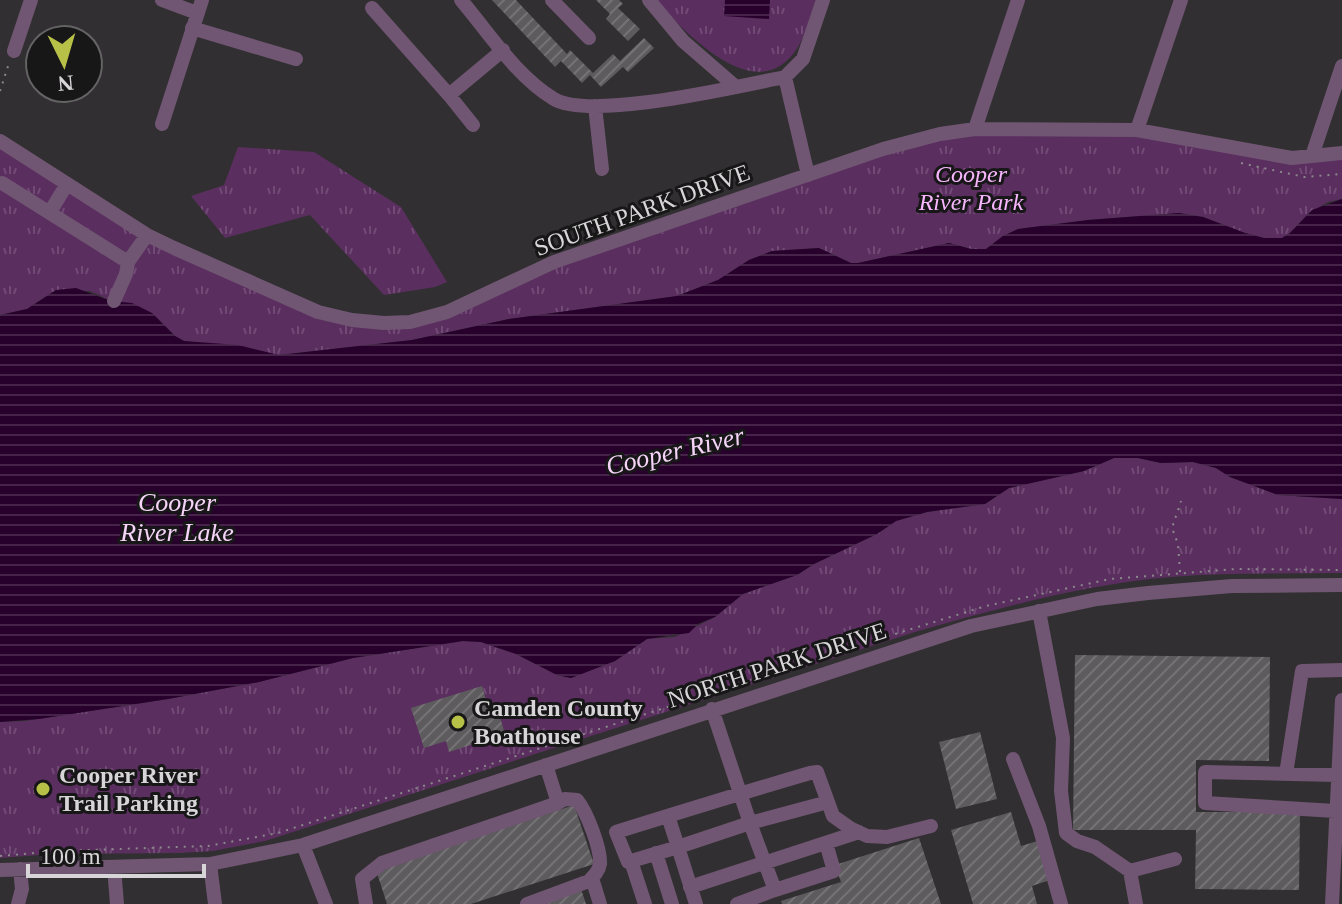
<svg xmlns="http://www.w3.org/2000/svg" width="1342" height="904" viewBox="0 0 1342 904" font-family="'Times New Roman',serif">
  <defs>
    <pattern id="park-tufts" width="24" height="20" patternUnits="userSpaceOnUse" patternTransform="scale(2)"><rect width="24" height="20" fill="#5a2e5f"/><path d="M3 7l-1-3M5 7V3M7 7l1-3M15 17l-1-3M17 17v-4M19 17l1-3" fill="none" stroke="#714b75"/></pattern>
    <pattern id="water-rules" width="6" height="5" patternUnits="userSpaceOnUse" patternTransform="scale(2)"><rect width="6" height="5" fill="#27002c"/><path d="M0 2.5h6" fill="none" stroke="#46244a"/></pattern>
    <pattern id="building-hatch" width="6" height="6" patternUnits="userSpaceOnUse" patternTransform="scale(2)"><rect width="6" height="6" fill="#5d5b5d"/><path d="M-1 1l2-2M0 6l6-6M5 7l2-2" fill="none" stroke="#747274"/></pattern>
  </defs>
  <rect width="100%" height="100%" fill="#312f31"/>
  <!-- park -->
  <path fill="url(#park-tufts)" d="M655 0H816C810 15 806 34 798 47 757 112 686 32 655 0Z
    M1086 128 1292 158 1342 153V199L1328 202 1309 213 1290 233 1282 238H1264L1245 233 1203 217 1179 213 1088 220 1018 229 1003 236 986 249H971L949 243 858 263H851L819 248 772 251 749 260 718 280 677 296 509 319 412 340 279 355 184 341 175 336 152 313 111 301 90 291 56 290 27 309 0 315V141L147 235 318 312 410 322 554 262 940 134Z
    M238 147 314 152 401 207 447 282 435 287 384 295 310 215 225 238 191 196 224 185Z
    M1114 458H1138L1161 463 1193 462 1216 468 1230 477 1278 495 1342 499V573C1285 574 1228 572 1171 577 1085 584 999 608 915 632L265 841 213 851 180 853 53 854 0 858V722L25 721 168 699 259 682 353 658 463 641 481 642 516 654 557 675 571 678 615 661 647 639 675 637 715 617 743 594 797 575 814 564 877 534 896 521 927 512 985 504 1009 488 1084 471Z"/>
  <!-- water -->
  <path fill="url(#water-rules)" d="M725 0H770L769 19 724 16Z
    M1342 199V499L1278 495 1230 477 1216 468 1193 462 1161 463 1138 458H1114L1084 471 1009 488 985 504 927 512 896 521 877 534 814 564 797 575 743 594 715 617 698 624 689 633 647 639 615 661 571 678 557 675 516 654 481 642 463 641 353 658 259 682 168 699 39 719 0 722V315L27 309 56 290 76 288 111 301 132 303 152 313 175 336 184 341 238 345 279 355 412 340 509 319 677 296 718 280 749 260 772 251 819 248 851 263H858L949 243 971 249H986L1003 236 1018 229 1088 220 1179 213 1203 217 1245 233 1264 238H1282L1290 233 1312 210Z"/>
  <!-- building -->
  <path fill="url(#building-hatch)" d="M492 0H516L567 54 570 50 593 73 613 54 620 61 644 38 654 48 628 72 623 67 601 87 590 75 582 83 561 61 555 67Z
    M596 0H619L623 4 618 8 640 29 628 41 606 19 610 14Z
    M1075 655 1270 657 1269 761 1196 760V812H1300L1299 890 1195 889 1196 830H1073Z
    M482 686 489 710 497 707 505 734 449 752 446 741 424 748 411 708Z
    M980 732 997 799 956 809 939 742Z
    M574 805 594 864 471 904H387L376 870Z
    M1011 812 1021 846 1041 840 1053 879 1032 886 1037 904H973L951 830Z
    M919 838 941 904H782L781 901 841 882 835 865Z
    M581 889 586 904H548L547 900Z"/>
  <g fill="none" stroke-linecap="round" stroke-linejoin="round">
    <!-- path -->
    <path stroke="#8b898b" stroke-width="2" stroke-dasharray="2 6" stroke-linecap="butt" d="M0 91 9 63
      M1241 163 1304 177 1342 174
      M1180 572 1178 544 1172 528 1181 501
      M0 856 58 851 208 846 278 833 856 646 986 606 1110 579 1236 569 1342 570"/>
    <!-- minor -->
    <path stroke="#705672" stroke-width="14" d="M162 0 197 13
      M461 0C489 33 516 76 554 99 591 121 739 86 785 77
      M552 0 589 38
      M649 0 683 41 736 87
      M372 8 449 95 503 50
      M192 28 296 59
      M14 51 31 0
      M785 77 808 175
      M785 77 803 59 823 0
      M449 95 473 125
      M595 106 602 169
      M162 124 202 0
      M975 129 1018 0
      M1137 130 1181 0
      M0 141 147 235 174 248 318 312 352 320 384 323 410 322 447 312 554 262 883 149 940 134 975 129 1137 130 1292 158 1342 153
      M1312 156 1342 66
      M2 183 128 262 147 235
      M50 212 67 184
      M114 301 126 274 128 262
      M1039 611 1063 738 1061 791 1066 833 1077 841 1095 847 1130 871
      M1013 759 1039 826 1061 904
      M1286 774 1302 671 1342 670
      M1335 811 1205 803V772L1337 775
      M668 816 678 847 628 862 616 832C680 812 745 792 810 773L817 772 833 816 850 828 867 836 887 837 931 826
      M303 845 326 904
      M656 853 672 904
      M631 861 645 904
      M210 864 215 904
      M114 867 117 904
      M0 870 210 864 303 845 971 626 1097 599 1148 593 1232 586 1342 585
      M592 878 600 904
      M690 887 859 832
      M775 890 834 871 826 843
      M18 904 22 889 20 869
      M366 904 362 879 382 863 558 803
      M527 904 589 881C594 876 599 871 600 864 601 849 587 812 577 800L565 799 558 803 546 765
      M696 904 678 847 750 823 712 709
      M737 904 775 890 750 823 828 802
      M1136 904 1130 871 1175 859
      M1332 904 1342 700"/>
  </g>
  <!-- markers -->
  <g fill="#b8c147" stroke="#181718" stroke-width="3">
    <circle cx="458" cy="722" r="8"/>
    <circle cx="43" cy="789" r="8"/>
  </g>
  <g text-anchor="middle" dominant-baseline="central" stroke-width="6" stroke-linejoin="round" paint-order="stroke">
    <!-- park labels -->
    <g font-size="24" font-style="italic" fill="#f7b6fd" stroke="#181718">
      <text x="971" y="174">Cooper<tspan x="971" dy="28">River Park</tspan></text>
    </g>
    <!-- street labels -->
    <g font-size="24" fill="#d7d5d7" stroke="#181718">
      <text transform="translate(642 210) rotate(-20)">SOUTH PARK DRIVE</text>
      <text transform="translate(777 665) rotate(-18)">NORTH PARK DRIVE</text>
    </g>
    <!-- poi labels -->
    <g font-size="24" font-weight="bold" fill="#d7d5d7" stroke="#181718" text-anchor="start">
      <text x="474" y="708">Camden County<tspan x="474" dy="28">Boathouse</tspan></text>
      <text x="59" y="775">Cooper River<tspan x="59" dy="28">Trail Parking</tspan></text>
    </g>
    <!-- water labels -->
    <g font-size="26" font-style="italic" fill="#f5d4f8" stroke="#181718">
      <text transform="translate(675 451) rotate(-13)">Cooper River</text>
      <text x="177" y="502">Cooper<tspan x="177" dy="30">River Lake</tspan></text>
    </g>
  </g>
  <!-- north arrow -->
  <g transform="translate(64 64) rotate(175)"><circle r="38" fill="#181718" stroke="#646364" stroke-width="2"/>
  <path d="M0-6L14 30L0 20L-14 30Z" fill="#b8c147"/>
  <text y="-12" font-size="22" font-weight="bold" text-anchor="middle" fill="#d7d5d7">N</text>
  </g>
  <!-- scale -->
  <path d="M28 864v12h176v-12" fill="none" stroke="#d7d5d7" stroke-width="4"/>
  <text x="40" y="864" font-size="24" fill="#d7d5d7" stroke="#181718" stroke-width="6" paint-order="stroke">100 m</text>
</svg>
